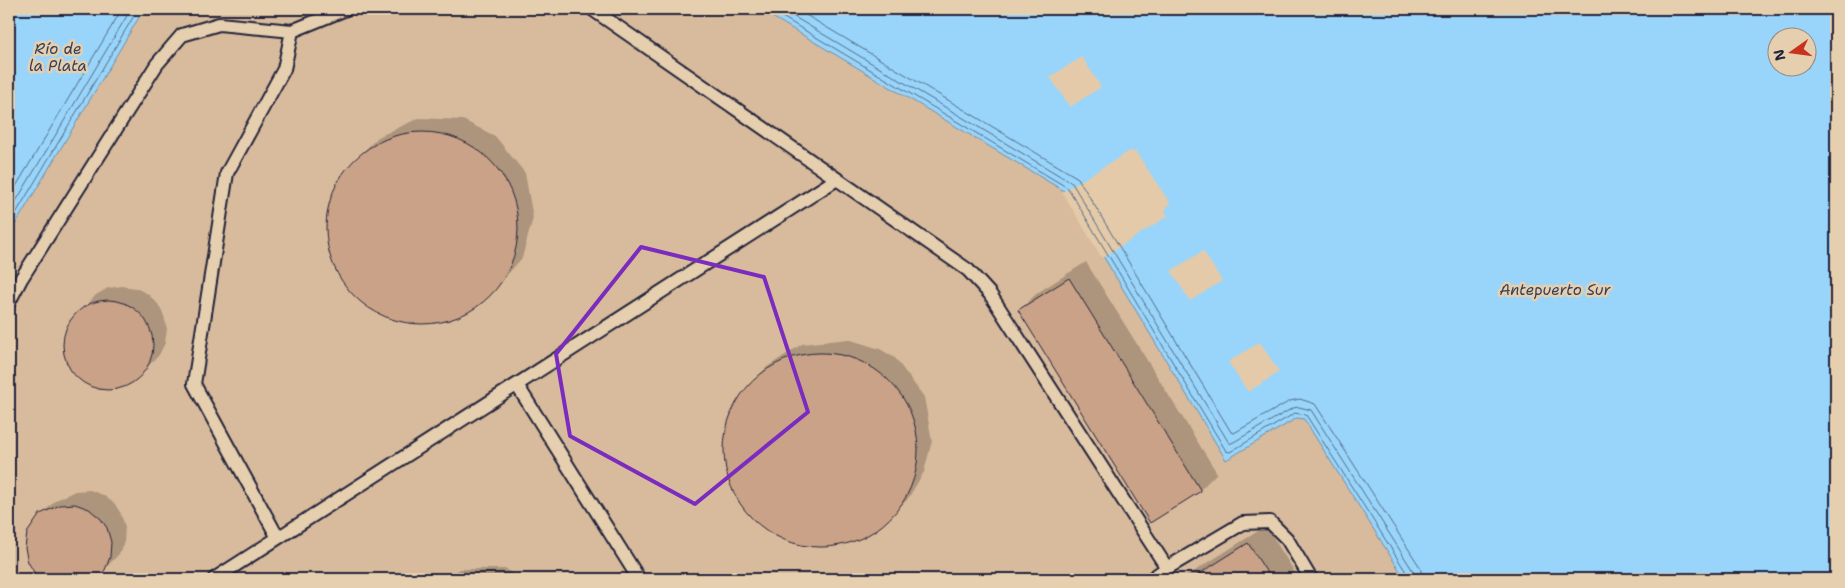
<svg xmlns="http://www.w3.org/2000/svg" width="1845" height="588" viewBox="0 0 1845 588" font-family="'Shantell Sans',sans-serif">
  <rect width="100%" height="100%" fill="#e4caa8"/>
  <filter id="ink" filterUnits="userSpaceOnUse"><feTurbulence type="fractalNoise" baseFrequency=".02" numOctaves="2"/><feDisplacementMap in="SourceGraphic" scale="10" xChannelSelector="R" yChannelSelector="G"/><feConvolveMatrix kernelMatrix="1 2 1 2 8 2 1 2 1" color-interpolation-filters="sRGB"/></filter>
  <g filter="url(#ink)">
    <!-- built -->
    <path fill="#d8bb9c" d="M144 9H759L1064 191 1226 460 1297 418 1304 419 1405 579H9V235Z"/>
    <!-- water -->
    <path fill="#99d5fa" stroke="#698dae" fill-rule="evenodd" d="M9 9H144L9 235Z
      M759 9H1836V579H1405L1304 419 1297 418 1226 460 1064 191ZM1778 38H1808V68H1778Z"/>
    <!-- pier -->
    <path fill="#e4caa8" d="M1082 57 1101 87 1070 107 1050 77Z
      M1130 151 1136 152 1170 203 1165 210 1168 216 1102 258 1062 192Z
      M1203 251 1222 281 1190 301 1171 271Z
      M1260 342 1279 372 1248 392 1228 362Z"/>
    <!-- shadow -->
    <path fill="#0003" d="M419 118 463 120 495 136 525 173 533 218 522 258 480 305 449 320 411 323 373 310 343 281 328 245V210L339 180 363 152 378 137Z
      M1086 262 1217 473 1200 490 1020 310 1037 293Z
      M122 286 136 288 148 294 158 304 164 316 167 329 165 343 159 355 134 381 122 387 109 389 95 387 83 382 73 372 66 360 64 346 66 332 72 320 96 295 108 288Z
      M848 339 880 349 895 358 924 397 932 441 924 472 907 500 877 528 847 543 812 546 773 534 747 513 737 498 724 454 732 412 752 382 767 367 802 344Z
      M90 490 103 495 115 504 121 514 125 527 124 542 119 554 95 579H42L37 576 41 515 56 500 75 491Z
      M1266 526 1299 579H1182Z
      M460 569H506L523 579H439Z"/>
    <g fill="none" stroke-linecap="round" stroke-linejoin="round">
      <!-- shore -->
      <path stroke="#526a87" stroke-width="1" d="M769 9 1068 188 1226 451 1230 452 1295 413 1306 415 1408 575 1409 579
        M781 9 1072 183 1229 443H1232L1293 408 1299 407 1311 410 1413 571 1415 579
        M796 9 1078 178 1231 432 1234 433 1290 401 1300 399 1315 404 1420 567 1423 579
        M9 198 122 9
        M9 213 131 9
        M9 225 138 9"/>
    </g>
    <!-- building -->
    <path fill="#caa287" stroke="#22223b" d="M326 228a96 96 0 1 1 192 0a96 96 0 1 1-192 0Z
      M1069 278 1201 491 1150 523 1018 310Z
      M63 345a45 45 0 1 1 90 0a45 45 0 1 1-90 0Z
      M724 450a97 97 0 1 1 194 0a97 97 0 1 1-194 0Z
      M75 504 89 509 101 519 107 528 111 542 110 557 105 570 97 579H40L37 577 28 562 25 548 27 533 40 514 60 505Z
      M1248 543 1271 579H1191Z"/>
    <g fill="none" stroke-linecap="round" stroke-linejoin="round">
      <defs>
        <path id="lane" d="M592 9 968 270 990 294 1167 568 1151 579
          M9 302 21 279 157 64 182 35 219 24 292 31 346 9
          M517 385 639 579
          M278 538 194 384 227 173 284 69 292 31
          M1167 568 1243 523 1270 522 1287 539 1311 579
          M214 579 837 179"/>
      </defs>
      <!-- lane casing -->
      <use href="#lane" stroke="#22223b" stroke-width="16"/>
      <!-- lane -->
      <use href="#lane" stroke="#e5cfae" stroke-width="12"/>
    </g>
  </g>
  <!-- marked area -->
  <path fill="none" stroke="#7b2cbf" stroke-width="4" stroke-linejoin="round" d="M641 247 764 277 808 412 695 504 570 436 556 354Z"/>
  <g text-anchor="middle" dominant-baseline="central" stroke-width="5" stroke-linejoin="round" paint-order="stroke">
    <!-- water labels -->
    <g font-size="15" font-style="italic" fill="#343d58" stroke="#e5cfae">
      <text x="58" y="49">Río de<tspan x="58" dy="17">la Plata</tspan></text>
      <text x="1555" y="290">Antepuerto Sur</text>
    </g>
  </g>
  <!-- margin -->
  <rect width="1845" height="588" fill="none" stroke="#e5cfae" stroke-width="30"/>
  <rect x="15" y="15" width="1815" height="558" fill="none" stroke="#22223b" stroke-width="2" filter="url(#ink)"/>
  <!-- north arrow -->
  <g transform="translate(1792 52) rotate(256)"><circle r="24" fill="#e5cfae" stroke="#978a80"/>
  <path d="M0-4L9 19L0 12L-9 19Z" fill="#c8321e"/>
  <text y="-8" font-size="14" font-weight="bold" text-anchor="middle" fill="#22223b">N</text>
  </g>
</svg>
